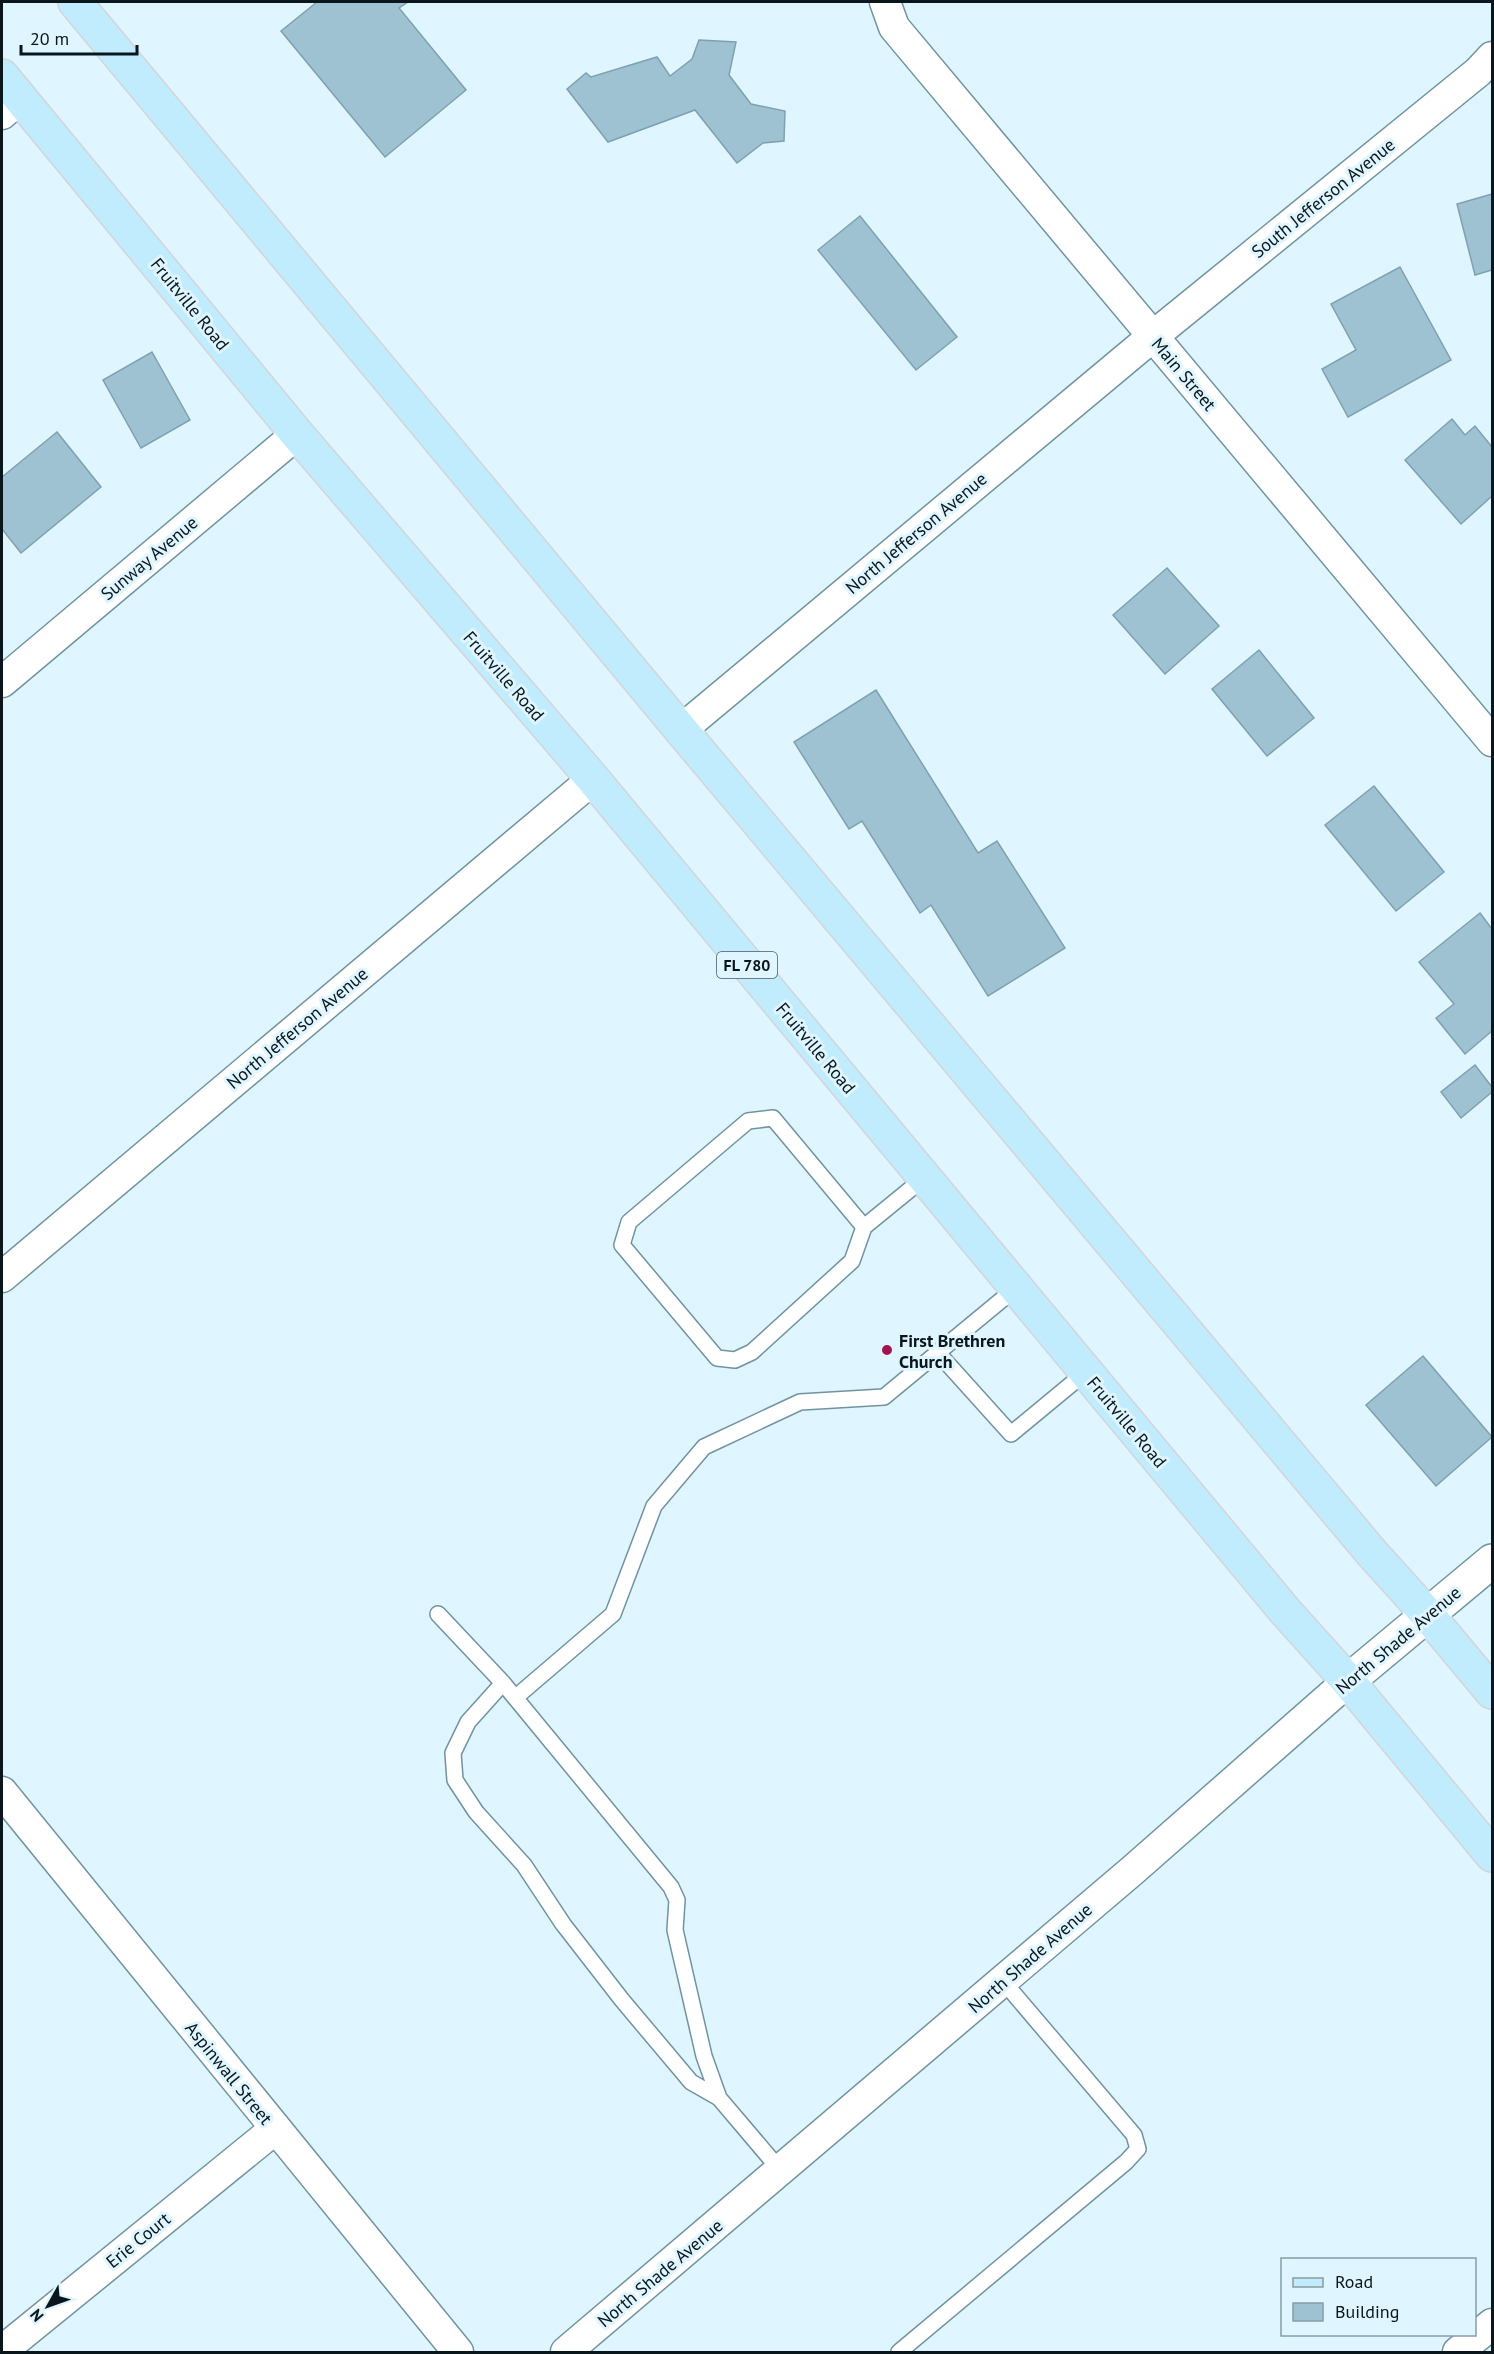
<svg xmlns="http://www.w3.org/2000/svg" width="1494" height="2354" viewBox="0 0 1494 2354" font-family="'PT Sans',sans-serif">
  <rect width="100%" height="100%" fill="#dff5ff"/>
  <!-- building -->
  <path fill="#9ec2d2" stroke="#7ea1b1" stroke-width="1.5" d="M317 2H408L399 8 466 90 385 157 281 31Z
    M699 40 736 42 729 75 751 104 785 111 784 141 763 143 737 163 695 110 608 142 567 89 586 73 591 77 657 57 670 76 692 59Z
    M1492 194V270L1475 275 1457 204Z
    M860 216 957 337 916 370 818 250Z
    M1400 267 1451 360 1348 417 1322 369 1356 350 1331 304Z
    M152 352 190 420 141 448 103 380Z
    M1452 419 1465 435 1475 426 1492 447V496L1461 524 1405 460Z
    M57 432 101 487 21 553 2 529V477Z
    M1167 568 1219 626 1165 674 1113 615Z
    M1259 650 1314 718 1267 756 1212 689Z
    M876 690 978 853 997 841 1065 948 988 996 931 905 920 913 862 821 849 829 794 742Z
    M1374 786 1444 872 1396 911 1325 825Z
    M1480 913 1492 929V1031L1465 1054 1436 1018 1454 1004 1419 962Z
    M1475 1065 1492 1087V1092L1461 1118 1441 1092Z
    M1423 1356 1492 1437 1436 1486 1366 1405Z"/>
  <g fill="none" stroke-linecap="round" stroke-linejoin="round">
    <defs>
      <path id="service" d="M864 1227 773 1118 748 1121 629 1222 622 1245 717 1358 735 1360 752 1352 852 1261 864 1227 924 1178
        M938 1353 1011 1434 1086 1372
        M438 1614 503 1683
        M516 1697 613 1614 654 1506 704 1447 800 1402 884 1397 1016 1288
        M719 2098 691 2082 622 2000 563 1924 524 1865 476 1812 455 1780 453 1753 468 1722 503 1683 671 1887 677 1900 675 1930 704 2056 719 2098 781 2171
        M899 2352 1126 2162 1138 2149 1134 2135 1003 1981"/>
      <path id="minor" d="M885 2 894 27 1492 741
        M2 114 20 98
        M2 682 297 434
        M681 730 1152 337 1478 72 1492 57
        M2 1277 593 779
        M2 1792 458 2352
        M2 2351 275 2129
        M566 2352 1133 1870 1348 1681
        M1458 2352 1492 2324"/>
      <path id="tertiary" d="M1348 1681 1492 1561"/>
      <path id="primary" d="M75 2 681 730 1371 1552 1427 1614 1492 1692
        M2 76 297 434 593 779 1285 1611 1348 1681 1492 1855"/>
    </defs>
    <!-- service casing -->
    <use href="#service" stroke="#7093a2" stroke-width="18"/>
    <!-- minor casing -->
    <use href="#minor" stroke="#7093a2" stroke-width="33"/>
    <!-- tertiary casing -->
    <use href="#tertiary" stroke="#7093a2" stroke-width="36"/>
    <!-- primary casing -->
    <use href="#primary" stroke="#d3d5d6" stroke-width="36"/>
    <!-- service -->
    <use href="#service" stroke="#fff" stroke-width="15"/>
    <!-- minor -->
    <use href="#minor" stroke="#fff" stroke-width="30"/>
    <!-- tertiary -->
    <use href="#tertiary" stroke="#fff" stroke-width="33"/>
    <!-- primary -->
    <use href="#primary" stroke="#c0ecfe" stroke-width="33"/>
  </g>
  <!-- markers -->
  <circle fill="#a41252" stroke="#dff5ff" stroke-width="2" cx="887" cy="1350" r="6"/>
  <g text-anchor="middle" dominant-baseline="central" stroke-width="6" stroke-linejoin="round" paint-order="stroke">
    <!-- shield labels -->
    <rect fill="#dff5ff" stroke="#495960" stroke-width="1.5" x="717" y="952" width="60" height="26" rx="4.5"/>
    <g font-size="16" font-weight="bold" fill="#09161c">
      <text x="747" y="965">FL 780</text>
    </g>
    <!-- street labels -->
    <g font-size="18" fill="#09161c" stroke="#dff5ff">
      <text transform="translate(1323 198) rotate(-39)">South Jefferson Avenue</text>
      <text transform="translate(190 304) rotate(51)">Fruitville Road</text>
      <text transform="translate(1184 374) rotate(50)">Main Street</text>
      <text transform="translate(916 533) rotate(-40)">North Jefferson Avenue</text>
      <text transform="translate(149 558) rotate(-40)">Sunway Avenue</text>
      <text transform="translate(504 676) rotate(49)">Fruitville Road</text>
      <text transform="translate(297 1028) rotate(-40)">North Jefferson Avenue</text>
      <text transform="translate(816 1048) rotate(50)">Fruitville Road</text>
      <text transform="translate(1127 1422) rotate(50)">Fruitville Road</text>
      <text transform="translate(1398 1640) rotate(-40)">North Shade Avenue</text>
      <text transform="translate(1030 1958) rotate(-41)">North Shade Avenue</text>
      <text transform="translate(229 2073) rotate(51)">Aspinwall Street</text>
      <text transform="translate(138 2240) rotate(-39)">Erie Court</text>
      <text transform="translate(660 2273) rotate(-40)">North Shade Avenue</text>
    </g>
    <!-- poi labels -->
    <g font-size="18" font-weight="bold" fill="#09161c" stroke="#dff5ff" text-anchor="start">
      <text x="899" y="1340">First Brethren<tspan x="899" dy="21">Church</tspan></text>
    </g>
  </g>
  <!-- border -->
  <rect width="1494" height="2354" fill="none" stroke="#09161c" stroke-width="6"/>
  <!-- legend -->
  <rect x="1281" y="2258" width="195" height="78" fill="#dff5ff" stroke="#899ca4" stroke-width="1.5"/>
  <rect x="1293" y="2278" width="30" height="9" fill="#c0ecfe" stroke="#899ca4" stroke-width="1.5"/>
  <text x="1335" y="2288" font-size="18" fill="#09161c">Road</text>
  <rect x="1293" y="2303" width="30" height="18" fill="#9ec2d2" stroke="#899ca4" stroke-width="1.5"/>
  <text x="1335" y="2318" font-size="18" fill="#09161c">Building</text>
  <!-- north arrow -->
  <g transform="translate(48 2306) rotate(230)" stroke="#dff5ff" stroke-width="4.5" paint-order="stroke">
  <path d="M0-4.5L10 22L0 15L-10 22Z" fill="#09161c"/>
  <text y="-9" font-size="16" font-weight="bold" text-anchor="middle" fill="#09161c">N</text>
  </g>
  <!-- scale -->
  <path d="M21 45v9h116v-9" fill="none" stroke="#09161c" stroke-width="3"/>
  <text x="30" y="45" font-size="18" fill="#09161c" stroke="#dff5ff" stroke-width="4.5" paint-order="stroke">20 m</text>
</svg>
